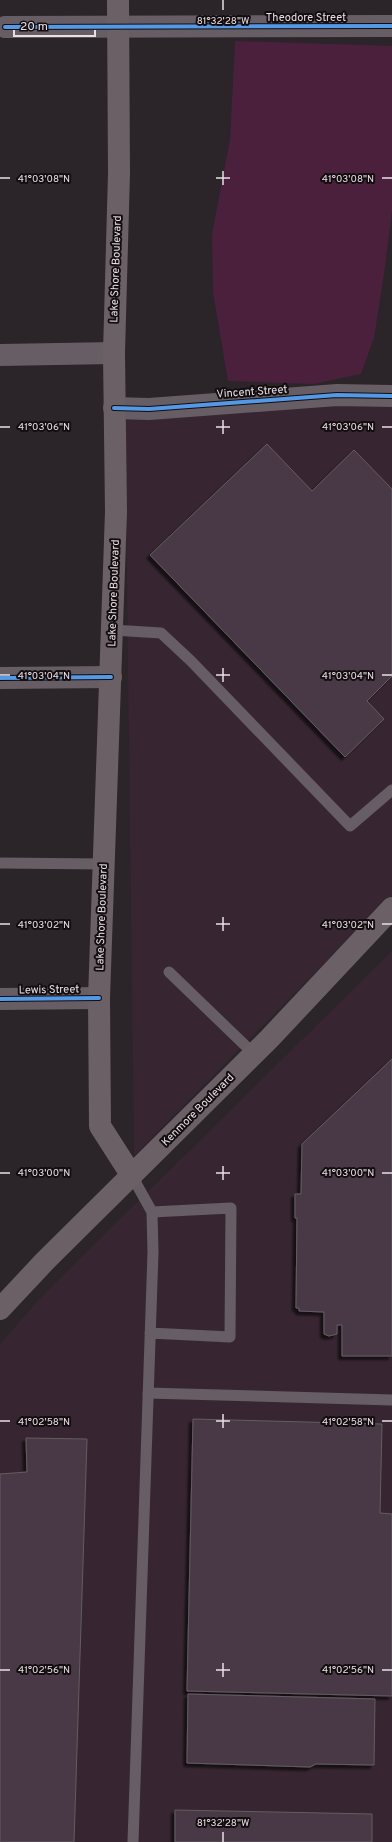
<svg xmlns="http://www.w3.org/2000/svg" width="392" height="1842" viewBox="0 0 392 1842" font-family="Overpass,sans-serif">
  <defs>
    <filter id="shadow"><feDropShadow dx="-3.5" dy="3.5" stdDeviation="1" flood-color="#0009"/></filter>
  </defs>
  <rect width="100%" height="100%" fill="#2b2428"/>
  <!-- built -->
  <path fill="#372631" d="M336 405 392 407V895L134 1156 125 419Z
    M392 951V1842H0V1344L42 1296Z"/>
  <!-- green -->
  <path fill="#4b203d" d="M235 41 392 46V210L384 274 374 338 361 374 313 384 228 381 213 292 212 234 230 140Z"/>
  <!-- building -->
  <path fill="#493944" stroke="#635d61" filter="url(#shadow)" d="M267 444 312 491 354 450 392 489V676L367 701 384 719 345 757 150 555Z
    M392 1059V1356H342V1325H337V1334L329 1336 324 1334V1312L299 1311V1308H296L297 1218H295V1194H301L302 1144Z
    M193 1419 382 1424 380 1513 392 1514V1696L187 1691Z
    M26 1438 87 1439 74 1842H0V1474L27 1472Z
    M188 1694 375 1699 374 1765 316 1764 310 1767 187 1763Z
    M175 1810 372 1814V1842H175Z"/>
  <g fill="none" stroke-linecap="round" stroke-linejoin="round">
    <!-- lane -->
    <path stroke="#675d64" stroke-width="11" d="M112 630 161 633 191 661 350 826 392 790
      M0 863 104 864
      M169 972 254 1054
      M132 1176 152 1212 153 1252 133 1842
      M150 1333 230 1337 231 1208 152 1212
      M148 1393 392 1400"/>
    <!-- street -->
    <path stroke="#675d64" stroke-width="22" d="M5 27 392 26
      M0 355 114 353
      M114 408 149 409 337 395 392 396
      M0 678 111 677
      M0 999 99 998"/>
    <!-- secondary -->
    <path stroke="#6b6066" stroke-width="22" d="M118 0 119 173 114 353 116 512 99 998 100 1126 132 1176
      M0 1309 45 1261 269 1039 392 908"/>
    <defs>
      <path id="cycleway" d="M5 27 392 26
        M114 408 149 409 337 395 392 396
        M0 678 111 677
        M0 999 99 998"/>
    </defs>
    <!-- cycleway casing -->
    <use href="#cycleway" stroke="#130d10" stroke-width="6"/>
    <!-- cycleway -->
    <use href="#cycleway" stroke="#5399e6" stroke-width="4"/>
  </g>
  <!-- ticks -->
  <path fill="none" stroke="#e9e0e5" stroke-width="1.5" d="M223 0V10M223 171V185M0 178H10M216 178H230M382 178H392M223 420V434M0 427H10M216 427H230M382 427H392M223 668V682M0 675H10M216 675H230M382 675H392M223 917V931M0 924H10M216 924H230M382 924H392M223 1166V1180M0 1173H10M216 1173H230M382 1173H392M223 1414V1428M0 1421H10M216 1421H230M382 1421H392M223 1663V1677M0 1670H10M216 1670H230M382 1670H392M223 1832V1842"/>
  <g text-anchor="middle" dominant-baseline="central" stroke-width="4" stroke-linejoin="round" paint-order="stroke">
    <!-- street labels -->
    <g font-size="11" fill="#e9e0e5" stroke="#130d10">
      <text x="306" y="18">Theodore Street</text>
      <text transform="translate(116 269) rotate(-88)">Lake Shore Boulevard</text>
      <text transform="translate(252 392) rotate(-4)">Vincent Street</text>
      <text transform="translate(114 593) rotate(-88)">Lake Shore Boulevard</text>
      <text transform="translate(102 917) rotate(-88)">Lake Shore Boulevard</text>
      <text transform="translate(49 990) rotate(-1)">Lewis Street</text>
      <text transform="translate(198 1110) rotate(-45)">Kenmore Boulevard</text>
    </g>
  </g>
  <g font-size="10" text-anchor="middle" fill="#e9e0e5" stroke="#130d10" stroke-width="4" stroke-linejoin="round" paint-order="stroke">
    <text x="223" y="24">81°32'28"W</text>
    <text x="44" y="182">41°03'08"N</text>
    <text x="348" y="182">41°03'08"N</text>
    <text x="44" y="430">41°03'06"N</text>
    <text x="348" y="430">41°03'06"N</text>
    <text x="44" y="679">41°03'04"N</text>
    <text x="348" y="679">41°03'04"N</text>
    <text x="44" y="928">41°03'02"N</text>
    <text x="348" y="928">41°03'02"N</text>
    <text x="44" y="1176">41°03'00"N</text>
    <text x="348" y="1176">41°03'00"N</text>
    <text x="44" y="1425">41°02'58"N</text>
    <text x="348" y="1425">41°02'58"N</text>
    <text x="44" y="1673">41°02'56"N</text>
    <text x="348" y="1673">41°02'56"N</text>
    <text x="223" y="1826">81°32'28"W</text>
  </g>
  <!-- scale -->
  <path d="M14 30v6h81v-6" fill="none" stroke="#e9e0e5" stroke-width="2"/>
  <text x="20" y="30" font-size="12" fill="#e9e0e5" stroke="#130d10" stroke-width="3" paint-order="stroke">20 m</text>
</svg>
